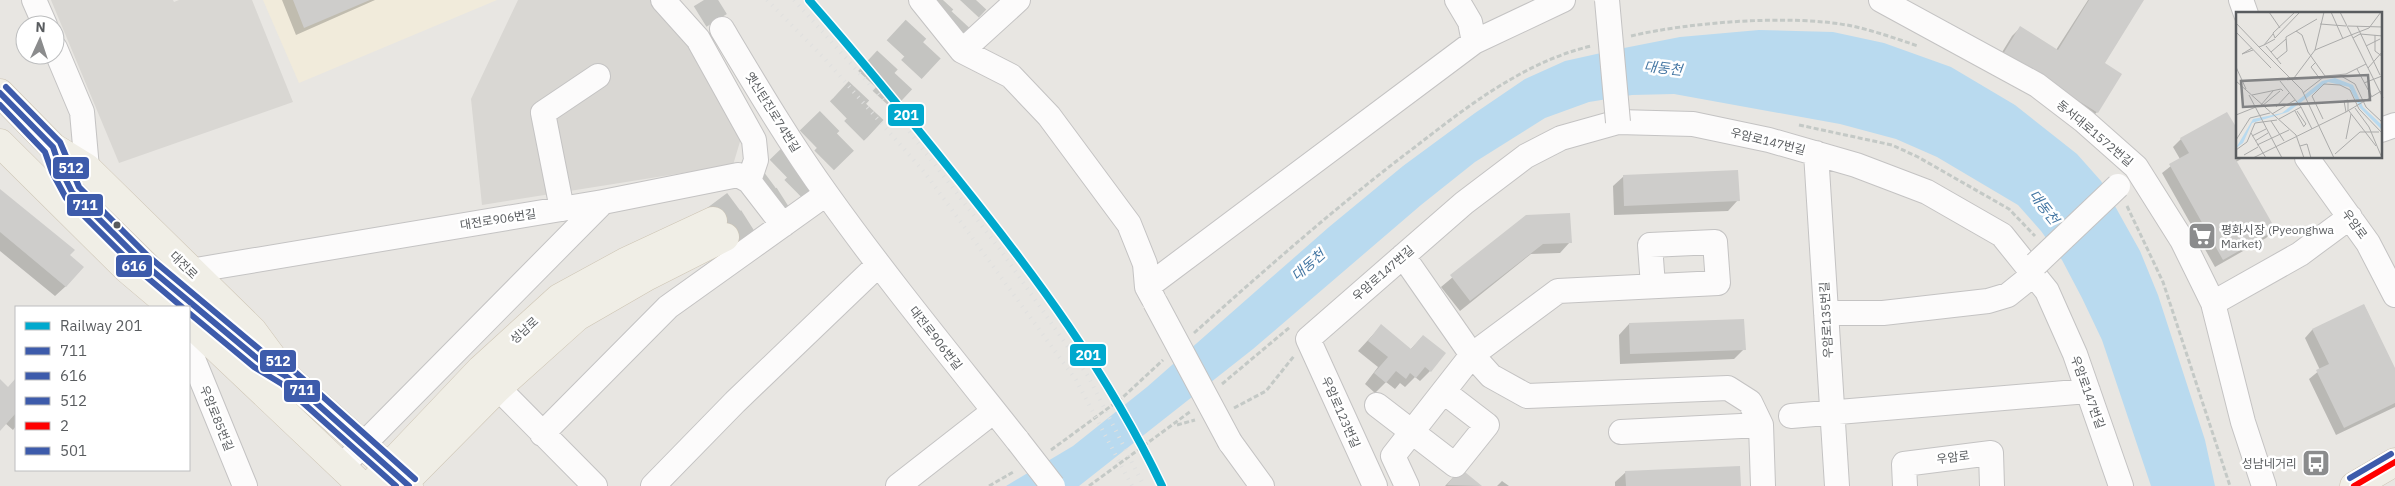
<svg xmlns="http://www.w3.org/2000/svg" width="2395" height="486" viewBox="0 0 2395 486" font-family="'IBM Plex Sans','Noto Sans KR',sans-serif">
  <rect width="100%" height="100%" fill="#e8e6e2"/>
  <!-- commercial -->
  <path fill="#f1ebdb" d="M263 0H497L299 83Z"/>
  <!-- industrial -->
  <path fill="#d9d7d3" d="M51 0H173L174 2 179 0H252L293 102 119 163Z
    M518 0H656L696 41 742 135 733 165 482 205 471 99Z"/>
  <!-- water -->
  <path fill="#b9daef" d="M1759 30 1833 32 1884 43 1951 67 2015 105 2077 154 2101 181 2140 251 2158 295 2205 440 2215 486H2151L2102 340 2082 298 2062 260 2041 231 2018 205 1937 157 1896 139 1840 124 1674 94 1632 95 1589 102 1545 118 1475 162 1421 205 1253 349 1079 486H1006L1073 446 1147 387 1329 227 1403 166 1475 113 1525 79 1565 61 1619 49 1680 37Z"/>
  <!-- shadow -->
  <path fill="#0003" d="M282 0H375L296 35Z
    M2088 0H2143L2103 64 2120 74 2097 112 2089 120 1996 62 2012 36 2020 28 2056 50Z
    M2181 139 2243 158 2236 162 2274 230 2266 238 2215 267 2162 173 2180 159 2173 147Z
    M1624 176 1738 200 1728 211 1614 215 1613 186Z
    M0 191 68 256 66 286 55 296 0 251Z
    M1526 216 1570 242 1560 253 1531 254 1460 311 1441 287Z
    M2364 305 2395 370V407L2336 435 2309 379 2320 370 2305 338 2312 330Z
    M1629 324 1744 349 1734 359 1620 364 1619 335Z
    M1381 326 1410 350 1423 336 1430 371 1420 381 1415 377 1405 387 1400 383 1395 389 1386 382 1375 393 1365 384 1378 367 1358 351Z
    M16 379V426L13 430 5 423 0 429V381L8 388Z
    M1460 470 1480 486H1445Z
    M1626 472 1740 486H1615V482Z
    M1502 481 1509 486H1497Z"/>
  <!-- building -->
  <path fill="#cecdcb" d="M293 0H370L304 28Z
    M2089 0H2144L2105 63 2122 74 2098 113 2003 54 2020 26 2058 50Z
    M2227 112 2238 130V158H2240L2236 160 2276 230 2223 260 2169 164 2189 153 2180 138Z
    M1738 170 1740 201 1624 206 1623 175Z
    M0 189 75 250 70 255 84 267 66 287 0 232Z
    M1570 213 1572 243 1543 244 1470 301 1450 275 1526 215Z
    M2364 304 2395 368V403L2344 428 2316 370 2329 364 2312 329Z
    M1744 319 1746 350 1630 354 1629 323Z
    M1381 324 1411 349 1423 335 1446 353 1431 372 1425 367 1416 378 1410 373 1406 379 1396 371 1386 383 1374 373 1388 357 1368 341Z
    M16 378V413L0 431V379L8 387Z
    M1740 466 1741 486H1626L1625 471Z
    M1460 468 1482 486 1447 485Z"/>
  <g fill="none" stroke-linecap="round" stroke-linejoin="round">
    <!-- minor-tunnel -->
    <path stroke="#c4c4c1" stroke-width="24" stroke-dasharray="24 12" stroke-linecap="butt" d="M704 0 722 29"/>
    <!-- major-tunnel -->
    <path stroke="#c4c4c1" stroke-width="28" stroke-dasharray="28 14" stroke-linecap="butt" d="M713 221 771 178 844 107 943 0
      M725 237 785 199 858 127 976 0"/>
    <defs>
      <path id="minor" d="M34 0 45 25
        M663 0 698 39 754 140 756 160 749 181
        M921 0 962 51 1011 76 1049 116 1129 224 1145 264 1147 287 1153 298
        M1457 0 1470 22 1474 42
        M1881 0 2037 85 2084 121 2136 167 2182 240 2213 303 2243 422 2264 486
        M2241 0 2246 14
        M722 29C756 86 789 142 828 196 888 280 954 360 1018 441
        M55 48 82 112 87 168
        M962 51 1018 0
        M2381 130 2395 125
        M53 147 60 168 72 192 142 262 259 360 281 374
        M1816 153 1837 486
        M2307 158 2368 243 2395 295
        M562 209 543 113 598 76
        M1403 256 1472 355 1491 376 1527 396 1728 388 1750 402 1761 425 1763 486
        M190 271 603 202 738 175 749 181 783 225
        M1147 287 1474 42 1563 0
        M2213 303 2300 254 2350 217
        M1826 313H1883L1988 301 2008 295 2034 274
        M189 349 245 486
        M498 388 595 486
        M1377 405 1455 465 1487 425 1444 392
        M1791 416 2088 391
        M1621 432 1761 425
        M542 434 668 307 826 194
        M1230 442 1262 486
        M342 466 603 202
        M653 486 735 402 878 265
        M898 486 994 411
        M1375 486 1308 339 1464 203 1526 156 1561 138 1618 122 1693 124 1769 140 1856 165 1927 192 2002 235 2047 291 2075 354 2121 486
        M1407 486 1393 456 1472 355 1558 291 1718 283 1715 242 1650 245 1653 286
        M1905 486 1904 464 1991 453 1992 486"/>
      <path id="major" d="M0 93 53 147 87 168 253 331 287 377 409 486
        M0 143 127 269 172 307
        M189 322 362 486
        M370 486 481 369 559 298 625 262 713 221
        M401 486 498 388 577 317 648 276 725 237
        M2354 486 2395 462"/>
    </defs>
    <!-- minor casing -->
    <use href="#minor" stroke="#c4c3c3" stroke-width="26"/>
    <!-- major casing -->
    <use href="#major" stroke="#cdc4b3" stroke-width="29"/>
    <!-- path -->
    <path stroke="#c4c9c6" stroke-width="3" stroke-dasharray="5 2.5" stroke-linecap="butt" d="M1631 36C1690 22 1793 14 1852 26 1875 31 1897 39 1918 46
      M1799 125 1892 145 1918 157 2009 209 2035 236
      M2127 206 2163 282 2230 486
      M1194 333C1266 269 1338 205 1415 147 1468 106 1524 62 1591 46
      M1222 384 1290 327
      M1234 408 1266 391 1294 356
      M1177 425 1195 420
      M1051 450 1122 398 1163 360
      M989 486 1015 471
      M1089 486 1191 411"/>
    <!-- minor -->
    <use href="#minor" stroke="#fcfbfb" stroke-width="24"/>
    <!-- major -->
    <use href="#major" stroke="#f0eee6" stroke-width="28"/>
    <!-- rail -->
    <path stroke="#e0e0df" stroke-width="4" stroke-dasharray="1 6" stroke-linecap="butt" d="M767 0 824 58 925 173 1076 380 1132 486
      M794 0 895 113 1002 252 1088 376 1144 486"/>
    <defs>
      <path id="minor-bridge" d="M1607 0 1618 122
        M2036 264 2118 186
        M1155 302 1230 442
        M1018 441 1053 486"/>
    </defs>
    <!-- minor-bridge casing -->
    <use href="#minor-bridge" stroke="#c4c3c3" stroke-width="26" stroke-linecap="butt"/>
    <!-- minor-bridge -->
    <use href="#minor-bridge" stroke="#fcfbfb" stroke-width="24"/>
    <defs>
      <path id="bus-1" d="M0 93 53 147 60 168 72 192 142 262 259 360 287 377 409 486"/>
      <path id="bus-2" d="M0 105 45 152 52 172 66 198 136 268 182 307
        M189 313 254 367 282 384 396 486"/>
      <path id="bus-3" d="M6 87 60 142 79 187 148 256 264 353 293 370 415 479"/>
      <path id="bus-4" d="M2354 486 2395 462"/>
      <path id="bus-5" d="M2350 478 2391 454"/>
    </defs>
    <!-- bus-1 casing -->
    <use href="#bus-1" stroke="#fff" stroke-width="10"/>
    <!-- bus-2 casing -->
    <use href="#bus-2" stroke="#fff" stroke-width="10"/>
    <!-- bus-3 casing -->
    <use href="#bus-3" stroke="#fff" stroke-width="10"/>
    <!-- bus-4 casing -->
    <use href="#bus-4" stroke="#fff" stroke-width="10"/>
    <!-- bus-5 casing -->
    <use href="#bus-5" stroke="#fff" stroke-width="10"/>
    <!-- bus-1 -->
    <use href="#bus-1" stroke="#3d5bab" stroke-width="6"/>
    <!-- bus-2 -->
    <use href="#bus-2" stroke="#3d5bab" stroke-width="6"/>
    <!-- bus-3 -->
    <use href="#bus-3" stroke="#3d5bab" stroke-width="6"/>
    <!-- bus-4 -->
    <use href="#bus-4" stroke="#f00" stroke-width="6"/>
    <!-- bus-5 -->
    <use href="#bus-5" stroke="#3d5bab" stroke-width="6"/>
    <defs>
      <path id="rail-1" d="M809 0C860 58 909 118 957 178 1035 275 1108 373 1162 486"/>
    </defs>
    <!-- rail-1 casing -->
    <use href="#rail-1" stroke="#fff" stroke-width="11"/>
    <!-- rail-1 -->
    <use href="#rail-1" stroke="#00a9ce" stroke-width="8"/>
  </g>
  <!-- icons -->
  <defs>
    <symbol id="supermarket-square" viewBox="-11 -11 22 22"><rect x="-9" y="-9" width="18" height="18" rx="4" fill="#8b8c8d" stroke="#fff"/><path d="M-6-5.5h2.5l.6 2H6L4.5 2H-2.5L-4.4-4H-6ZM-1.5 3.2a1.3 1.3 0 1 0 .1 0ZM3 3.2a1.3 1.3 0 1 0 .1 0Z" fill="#fff"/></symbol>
    <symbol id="bus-square" viewBox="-11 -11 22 22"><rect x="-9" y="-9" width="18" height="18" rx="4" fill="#8b8c8d" stroke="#fff"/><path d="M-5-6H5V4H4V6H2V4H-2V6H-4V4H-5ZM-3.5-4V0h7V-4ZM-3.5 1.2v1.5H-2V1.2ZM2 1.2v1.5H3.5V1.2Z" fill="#fff"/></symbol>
  </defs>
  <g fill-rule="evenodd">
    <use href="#supermarket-square" x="2186" y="220" width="32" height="32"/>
    <use href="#bus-square" x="2300" y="447" width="32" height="32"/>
  </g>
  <!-- markers -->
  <circle fill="#595c5f" stroke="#fff" stroke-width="2" cx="117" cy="225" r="4.5"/>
  <g text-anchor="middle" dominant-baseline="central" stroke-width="5" stroke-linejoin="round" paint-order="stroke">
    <!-- street labels -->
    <g font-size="12" fill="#595c5f" stroke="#fff">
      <text transform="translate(773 112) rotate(58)">옛신탄진로74번길</text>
      <text transform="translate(2095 133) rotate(40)">동서대로1572번길</text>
      <text transform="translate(1768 141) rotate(14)">우암로147번길</text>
      <text transform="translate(498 219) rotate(-9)">대전로906번길</text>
      <text transform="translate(2355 224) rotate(54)">우암로</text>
      <text transform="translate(184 265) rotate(45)">대전로</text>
      <text transform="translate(1383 273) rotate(-41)">우암로147번길</text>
      <text transform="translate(1826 320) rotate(-93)">우암로135번길</text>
      <text transform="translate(524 330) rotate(-42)">성남로</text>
      <text transform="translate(936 338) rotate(52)">대전로906번길</text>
      <text transform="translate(2088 392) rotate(70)">우암로147번길</text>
      <text transform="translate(1341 412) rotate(66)">우암로123번길</text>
      <text transform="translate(217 418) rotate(68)">우암로85번길</text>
      <text transform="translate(1953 457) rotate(-7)">우암로</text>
    </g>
    <!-- poi labels -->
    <g font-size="12" fill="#595c5f" stroke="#fff" text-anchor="start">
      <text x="2221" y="229">평화시장 (Pyeonghwa<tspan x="2221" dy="14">Market)</tspan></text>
      <text x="2297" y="463" text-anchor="end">성남네거리</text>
    </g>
    <!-- water labels -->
    <g font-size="14" font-style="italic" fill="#4678a4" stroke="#fff">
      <text transform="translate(1663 68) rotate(6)">대동천</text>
      <text transform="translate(2044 207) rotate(52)">대동천</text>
      <text transform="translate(1308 265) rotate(-41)">대동천</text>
    </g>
  </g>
  <!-- overview -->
  <g transform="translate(2236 12)">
    <rect width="146" height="146" fill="#e8e6e2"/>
    <path d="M99 66 117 73 127 95 146 113V118L124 96 113 75 92 70 52 100 16 111 7 131 0 136 17 107 46 101 86 69Z" fill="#b9daef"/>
    <path fill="none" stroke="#ababaa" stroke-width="1" d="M33 0 44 16M59 0 37 21 39 26 63 1M95 0 107 27M104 0 147 86M0 11 23 35 28 33M84 12 110 14M112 14 147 15M121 14 144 63M60 19 66 23 72 40 89 64M0 20 35 56M37 22 28 33 39 27M115 23 133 16 145 0M139 23V39L147 45M117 26 124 22 147 24M30 34 45 52M130 34 144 27M23 35 66 78 98 146M16 36 6 42 17 38M79 38 88 0M35 40 50 27M41 47 51 39 50 25 81 7M80 50 75 55 84 67M0 55 10 77M132 56 147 39M121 57 136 85M105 64 119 72 130 95 147 111M58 66 79 38 115 23M0 69 60 123 68 146M44 69 65 95 76 117M128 71 146 64M67 81 89 64 110 62 130 52M13 83 46 146M16 83 45 77 47 79M25 93 37 79M26 94 44 79M40 95 53 81M119 96 133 115 146 146M59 99 68 115M61 99 70 112 68 114M113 99 140 134M110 100 108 89 112 88V99M36 102 59 88M0 103 20 95M43 107 65 95M87 107 76 84 88 72 104 73 114 78 123 97 147 122M35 109 48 129M15 121 30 146M16 124 30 117M110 127 115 102M0 128 14 106 34 101M19 129 32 121M21 133 53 118M64 134 71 132 75 146M0 138 11 130 19 111 41 108M99 142 124 120H143M8 143 22 135M17 146 110 100 147 78"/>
    <path fill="#818284" fill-opacity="0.15" stroke="#818284" stroke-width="2.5" d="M132 63 134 88 7 95 5 69Z"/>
    <rect width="146" height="146" fill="none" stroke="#595c5f" stroke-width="2.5"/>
  </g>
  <g stroke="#fff" stroke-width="2">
    <rect x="887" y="103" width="38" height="24" rx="5" fill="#00a9ce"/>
    <rect x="52" y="156" width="38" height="24" rx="5" fill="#3d5bab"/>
    <rect x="66" y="193" width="38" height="24" rx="5" fill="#3d5bab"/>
    <rect x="115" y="254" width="38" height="24" rx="5" fill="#3d5bab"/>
    <rect x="1069" y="343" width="38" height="24" rx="5" fill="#00a9ce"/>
    <rect x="259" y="349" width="38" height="24" rx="5" fill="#3d5bab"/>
    <rect x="283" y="379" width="38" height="24" rx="5" fill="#3d5bab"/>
  </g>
  <g font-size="14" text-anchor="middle" font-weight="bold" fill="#fff">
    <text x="906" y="120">201</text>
    <text x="71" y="173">512</text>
    <text x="85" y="210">711</text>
    <text x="134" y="271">616</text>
    <text x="1088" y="360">201</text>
    <text x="278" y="366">512</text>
    <text x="302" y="395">711</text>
  </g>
  <!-- legend -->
  <rect x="15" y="306" width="175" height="165" fill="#ffffff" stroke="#bdbebf"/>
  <rect x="25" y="322" width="25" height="8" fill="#00a9ce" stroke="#bdbebf"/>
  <text x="60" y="331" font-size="15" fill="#595c5f">Railway 201</text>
  <rect x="25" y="347" width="25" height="8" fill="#3d5bab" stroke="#bdbebf"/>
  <text x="60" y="356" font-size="15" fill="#595c5f">711</text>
  <rect x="25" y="372" width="25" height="8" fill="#3d5bab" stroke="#bdbebf"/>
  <text x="60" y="381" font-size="15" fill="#595c5f">616</text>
  <rect x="25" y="397" width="25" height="8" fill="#3d5bab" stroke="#bdbebf"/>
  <text x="60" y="406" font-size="15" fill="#595c5f">512</text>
  <rect x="25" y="422" width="25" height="8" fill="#ff0000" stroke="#bdbebf"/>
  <text x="60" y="431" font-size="15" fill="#595c5f">2</text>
  <rect x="25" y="447" width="25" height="8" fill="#3d5bab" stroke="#bdbebf"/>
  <text x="60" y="456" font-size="15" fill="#595c5f">501</text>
  <!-- north arrow -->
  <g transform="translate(40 40) rotate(3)"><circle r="24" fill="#ffffff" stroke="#bdbebf"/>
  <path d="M0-4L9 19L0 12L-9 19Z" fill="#8b8c8d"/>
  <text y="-8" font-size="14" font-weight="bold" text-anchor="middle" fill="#595c5f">N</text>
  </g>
</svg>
